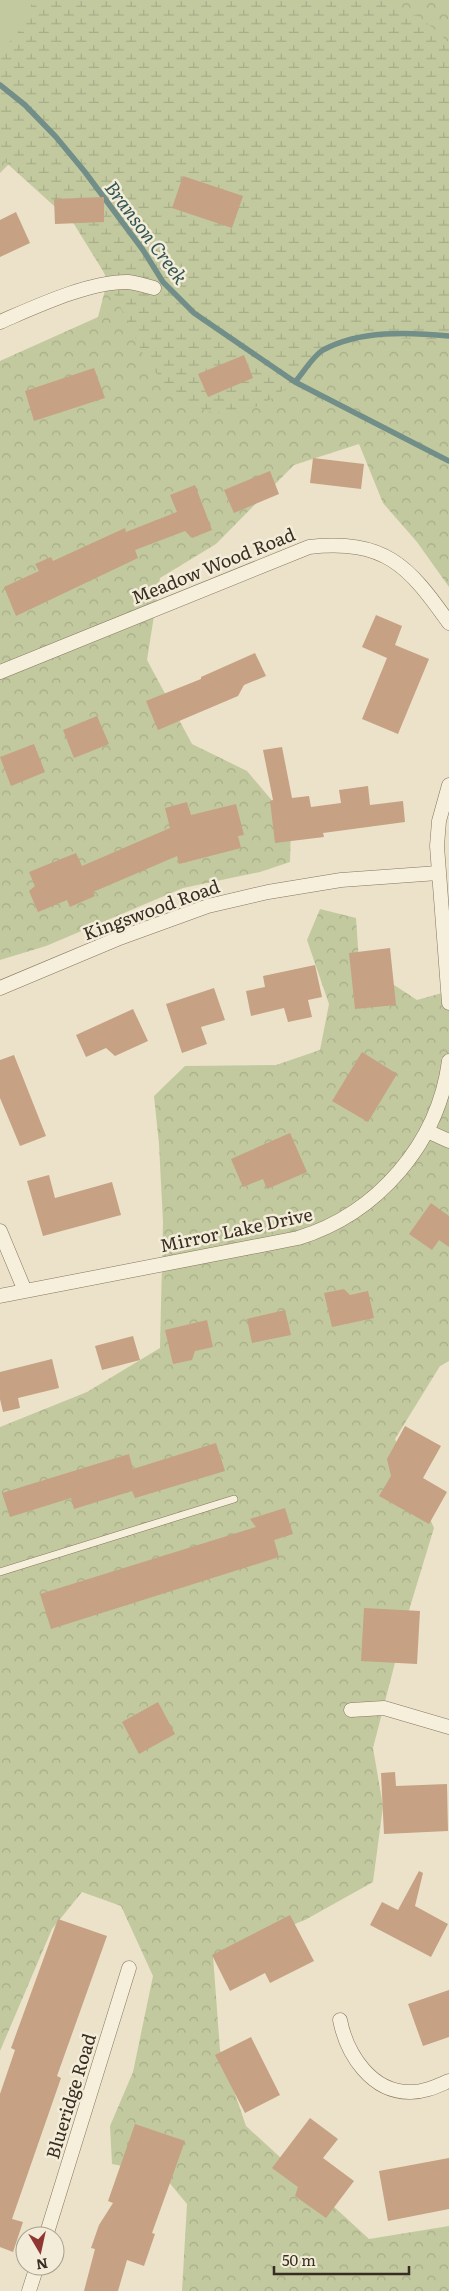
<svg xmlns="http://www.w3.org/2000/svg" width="449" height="2291" font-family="Literata,serif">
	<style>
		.forest { fill: url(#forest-crowns) }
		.wetland { fill: url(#wetland-marsh) }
		.park { fill: #c2c99e }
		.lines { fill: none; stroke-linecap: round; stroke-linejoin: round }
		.stream { stroke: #718e88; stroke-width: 5.5 }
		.building { fill: #c6a183 }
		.lane-casing { stroke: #86755f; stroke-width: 8 }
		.street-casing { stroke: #86755f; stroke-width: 15 }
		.lane { stroke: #f6efdc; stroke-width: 7 }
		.street { stroke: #f6efdc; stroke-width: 14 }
		.labels { text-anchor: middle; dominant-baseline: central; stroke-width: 5; stroke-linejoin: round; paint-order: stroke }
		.street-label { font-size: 18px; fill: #382d22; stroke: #f3ecd8 }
		.water-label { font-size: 19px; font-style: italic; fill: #325655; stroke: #f3ecd8 }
	</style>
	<defs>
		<pattern id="forest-crowns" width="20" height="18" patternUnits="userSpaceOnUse" patternTransform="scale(1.25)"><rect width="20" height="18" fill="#c2c99e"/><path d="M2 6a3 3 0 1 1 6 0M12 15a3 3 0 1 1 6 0" fill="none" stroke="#a7ad88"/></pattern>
		<pattern id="wetland-marsh" width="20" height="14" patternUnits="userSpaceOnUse" patternTransform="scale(1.25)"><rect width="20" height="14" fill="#c2c99e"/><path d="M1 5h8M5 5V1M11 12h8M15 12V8" fill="none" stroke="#a7ad88"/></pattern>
	</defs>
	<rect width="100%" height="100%" fill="#ebe2c9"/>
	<path class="forest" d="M0,0H449V587L417,542L383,503L359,444L294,465L216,544L160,578L147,660L192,744L247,771L291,823L290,862L260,872L183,888L46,946L0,960V361L98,317L132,187L68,104L0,173Z
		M320,909L356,918L359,962L417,1000L449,991V1361L440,1366L395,1439L434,1528L406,1620L373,1748L383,1806L373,1882L305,1920L213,1956L220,2050L246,2126L369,2239L449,2226V2291H182L187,2204L162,2174L112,2164L110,2126L133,2072L153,1976L121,1906L82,1892L52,1929L0,2051V1427L87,1392L160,1348L163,1222L159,1144L154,1096L185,1066L276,1065L320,1050L329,1004L307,940Z"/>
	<path class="wetland" d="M0,0H388C411,11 431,24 449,43V340L360,337L322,351L295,382L265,403L235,415L206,411L173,393L147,362L103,271L74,224L0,157Z"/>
	<path class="park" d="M0,0H33L25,24L0,53Z"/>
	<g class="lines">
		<path class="stream" d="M0,85L25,105L56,137L85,172L143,250L163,282L194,313L295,382L449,461
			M295,382C303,373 313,356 323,350C360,330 409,332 449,336"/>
	</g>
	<path class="building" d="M183,176L243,196L232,228L172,208Z
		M104,197V222L55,224L54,199Z
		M16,212L30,243L0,257V220Z
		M244,355L253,378L208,397L198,374Z
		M94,368L105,398L34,421L25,391Z
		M313,458L364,464L361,489L310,483Z
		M270,471L279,494L234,513L224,490Z
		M195,485L212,530L192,538L185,531L135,550L138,558L16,616L4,587L39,571L35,564L51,557L53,561L125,528L126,532L177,512L170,495Z
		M376,615L402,626L395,645L429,659L398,734L362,719L387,658L362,647Z
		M255,653L266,676L244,685L238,696L158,730L146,701L201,679V677Z
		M97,716L109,744L74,758L63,730Z
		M34,744L45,772L11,786L0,757Z
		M282,747L292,798L309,796L311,807L341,803L339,790L368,786L370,805L403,801L405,822L323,833L324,837L275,843L270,801L273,800L263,750Z
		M187,802L191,815L236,804L244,835L238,836L241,848L179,864L177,856L93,892L95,896L70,907L67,900L38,912L29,891L35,886L29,872L76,853L82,866L170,828L165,808Z
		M390,948L396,1005L355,1009L349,953Z
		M315,965L322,997L308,1000L312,1017L288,1022L284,1008L251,1016L246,991L265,987L263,976Z
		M214,988L225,1020L201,1027L207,1044L182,1053L166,1004Z
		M133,1009L148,1041L115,1056L106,1048L86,1057L76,1035Z
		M362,1052L397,1074L368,1122L332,1101Z
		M14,1055L46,1136L20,1146L0,1098V1060Z
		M290,1133L307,1172L267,1189L263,1179L243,1187L231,1159Z
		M49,1175L55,1198L112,1182L121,1215L43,1236L27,1181Z
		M431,1203L449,1216V1247L439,1240L432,1250L409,1234Z
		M344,1289L350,1295L368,1291L374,1318L332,1327L324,1293Z
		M285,1310L291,1335L252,1343L247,1319Z
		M207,1320L213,1347L195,1351L192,1360L173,1364L165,1330Z
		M133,1336L140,1360L102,1370L95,1346Z
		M52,1359L59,1388L18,1398L20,1408L3,1412L0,1399V1372Z
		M405,1426L441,1446L423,1478L447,1492L429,1524L379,1496L391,1476L387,1459Z
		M216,1443L225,1471L135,1498L132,1491L74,1509L71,1498L10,1517L2,1493L129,1454L133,1469Z
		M285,1508L293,1534L274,1540L279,1557L51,1629L40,1594L256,1527L250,1519Z
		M364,1608L420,1611L417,1664L361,1661Z
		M158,1702L175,1734L139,1754L122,1722Z
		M395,1772L396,1786L447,1784L448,1831L384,1834L381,1773Z
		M419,1871L423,1873L415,1906L448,1924L431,1957L370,1925L382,1902L398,1910Z
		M290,1915L314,1961L270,1983L265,1973L230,1991L212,1955Z
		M58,1919L107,1936L57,2076L61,2078L12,2219L23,2222L13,2252L0,2247V2094L15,2050L11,2048Z
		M449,1990V2037L423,2046L408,2004Z
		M251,2037L280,2095L245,2113L215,2055Z
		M310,2118L338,2139L323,2158L354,2181L326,2218L295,2196L298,2187L272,2168Z
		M135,2124L185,2141L152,2233L155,2234L144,2266L127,2260L118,2291H84L95,2249L91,2248L99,2225L113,2203L108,2201Z
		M449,2158V2209L388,2221L379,2171Z"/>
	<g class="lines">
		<defs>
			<path id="lane" d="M0,1572L234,1499"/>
			<path id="street" d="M0,322C35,307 90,281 128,282C137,283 146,286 154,288
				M0,672L309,547C385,539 408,565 449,623
				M449,785L439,821L437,846L449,1003
				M0,988L117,939L208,906L268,892L341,880L438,873
				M427,1131L449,1141
				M0,1231L25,1291
				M0,1296L298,1238C377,1214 438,1144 449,1061
				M351,1710L384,1708L449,1727
				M340,2020C347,2055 372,2093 411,2092C425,2092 437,2086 449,2081
				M46,2236L129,1968
				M29,2291L37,2266"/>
		</defs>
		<use href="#lane" class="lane-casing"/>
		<use href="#street" class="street-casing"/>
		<use href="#lane" class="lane"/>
		<use href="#street" class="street"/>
	</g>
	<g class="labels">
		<g class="street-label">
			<text transform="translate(213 565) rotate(-22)">Meadow Wood Road</text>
			<text transform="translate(151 909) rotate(-20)">Kingswood Road</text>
			<text transform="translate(236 1229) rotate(-12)">Mirror Lake Drive</text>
			<text transform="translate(70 2096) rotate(-73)">Blueridge Road</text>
		</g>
		<g class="water-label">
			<text transform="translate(147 232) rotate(53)">Branson Creek</text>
		</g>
	</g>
	<g transform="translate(40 2251) rotate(171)"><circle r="24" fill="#f3ecd8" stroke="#a8a08f"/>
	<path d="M0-4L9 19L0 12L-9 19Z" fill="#903734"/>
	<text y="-8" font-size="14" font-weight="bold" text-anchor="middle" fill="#382d22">N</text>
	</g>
	<path d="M274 2266v8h135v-8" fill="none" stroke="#382d22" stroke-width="2.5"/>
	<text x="282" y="2266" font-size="15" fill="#382d22" stroke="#f3ecd8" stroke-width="4" paint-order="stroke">50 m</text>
</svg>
